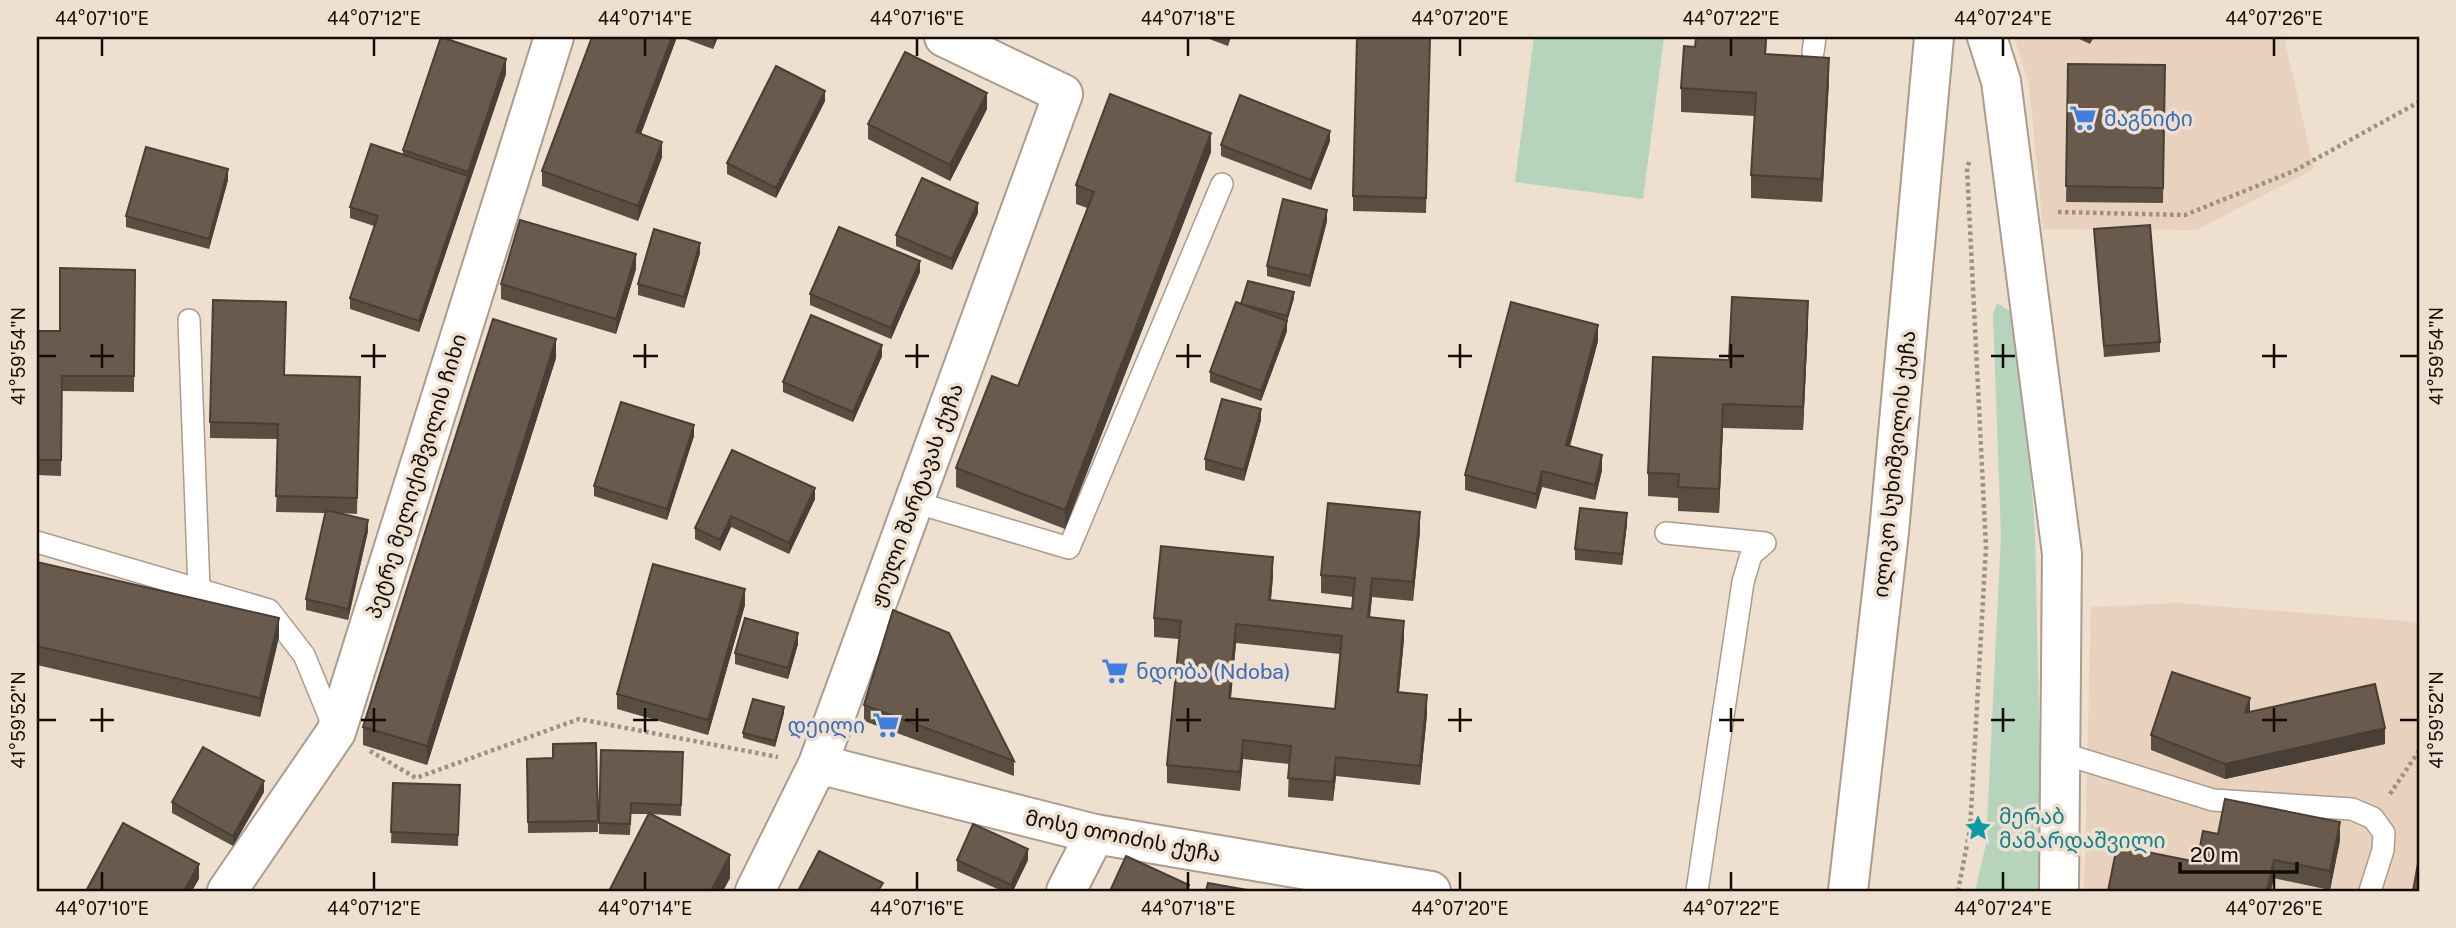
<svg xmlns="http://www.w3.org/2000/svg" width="2456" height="928" font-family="'Public Sans','Noto Sans Georgian',sans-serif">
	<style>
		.built { fill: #e8d2bd }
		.green { fill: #b5d4bb }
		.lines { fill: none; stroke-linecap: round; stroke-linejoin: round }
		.lane-casing { stroke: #ab9c8d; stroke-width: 24 }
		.street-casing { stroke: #ab9c8d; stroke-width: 42 }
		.secondary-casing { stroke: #ab9c8d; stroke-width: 42 }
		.path { stroke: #9c9185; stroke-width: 4.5; stroke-dasharray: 3.5 3.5; stroke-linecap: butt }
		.lane { stroke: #fff; stroke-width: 21 }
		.street { stroke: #fff; stroke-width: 38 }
		.secondary { stroke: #fff; stroke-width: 38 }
		.wall { fill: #5a4d42; fill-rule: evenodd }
		.shaded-wall { fill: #4a3f36 }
		.building { fill: #695a4d; stroke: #4a3f36; stroke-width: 2; fill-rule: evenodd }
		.ticks { fill: none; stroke: #110c07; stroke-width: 2.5 }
		.labels { text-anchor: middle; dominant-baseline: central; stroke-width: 7; stroke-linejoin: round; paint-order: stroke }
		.shop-label { font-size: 21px; fill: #366cbe; stroke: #eedfcf; text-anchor: start }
		.street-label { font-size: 21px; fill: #110c07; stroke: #eedfcf }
		.culture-label { font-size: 21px; fill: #0d838f; stroke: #eedfcf; text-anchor: start }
		.neatline { fill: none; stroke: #110c07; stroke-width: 2.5 }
		.ticks-label { font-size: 18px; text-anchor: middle; fill: #110c07 }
	</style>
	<rect width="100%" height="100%" fill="#eedfcf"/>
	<path class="built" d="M2014,37H2284L2314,169L2196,230L2043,229L2029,84Z
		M2177,603L2419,622V891H2084L2091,607Z"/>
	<path class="green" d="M1534,37H1664L1643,199L1515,182Z
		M1997,303L2019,317L2035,533L2042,864L2040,891H1975L1986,844L2001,536L1993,314Z"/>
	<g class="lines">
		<defs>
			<path id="lane" d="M1813,52L1815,37
				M189,320L199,589
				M914,502L1069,548L1222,184
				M1666,533L1765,543L1751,555L1743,582L1697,891
				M37,542L269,610L304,655L335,730
				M2061,753L2213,800L2352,809L2373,818L2384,833L2383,850L2370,891"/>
			<path id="street" d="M1987,37L2001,81L2062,554L2059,891
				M818,764L1095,834
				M227,891L336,732L554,37
				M755,891L818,764L1063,94L944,37"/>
			<path id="secondary" d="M1066,891L1095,834L1431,891
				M1848,891L1889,532L1934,37"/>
		</defs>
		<use href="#lane" class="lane-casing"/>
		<use href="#street" class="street-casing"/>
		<use href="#secondary" class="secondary-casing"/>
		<path class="path" d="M2058,212L2185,215L2294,171L2419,102
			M370,751L416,778L579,719L778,757
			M2390,794L2419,751
			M1958,891L1970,829L1986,547L1967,168L1970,160"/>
		<use href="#lane" class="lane"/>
		<use href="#street" class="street"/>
		<use href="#secondary" class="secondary"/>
	</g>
	<path class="wall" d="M592,37H677L641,134L662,157L638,221L542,186V171Z
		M680,37H718L713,49Z
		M1204,37H1231L1228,46Z
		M1430,37L1426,213L1353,211V196Z
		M1696,37H1767L1766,54L1829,81L1822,202L1751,198V175L1755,116L1681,112V88L1695,47Z
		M2075,37H2094L2090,44Z
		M2068,64L2165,65L2163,203L2066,202Z
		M506,74L419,332L350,309V298L374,226L350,218V207L403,155V150Z
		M825,101L776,198L727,174V163Z
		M987,109L950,181L868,139V124Z
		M1330,141L1311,190L1221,156V145Z
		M1211,152L1065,529L956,487V468L1018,386L1087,208L1076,204V185Z
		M228,180L209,249L126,227V216Z
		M978,213L952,270L896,246V235Z
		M1327,221L1310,287L1267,276V266Z
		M2094,229L2160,342V352L2104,357Z
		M700,253L684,308L638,295V284Z
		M636,269L616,334L501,299V284Z
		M135,270L134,392L62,391L61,476L37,475V331H60Z
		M920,272L891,339L810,305V294Z
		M1294,298L1287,321V331L1261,401L1210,382V372L1241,304Z
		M1808,324L1803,430L1723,428L1719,513L1678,511V498L1648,496V473L1729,360Z
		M1598,341L1570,446L1602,470L1595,500L1542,487L1536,509L1465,490V475Z
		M882,356L853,422L783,392V382Z
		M556,358L427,765L363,745V727Z
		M285,375L360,377L357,514L339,513L368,531L348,620L306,610V599L325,513L276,512L278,439L210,438V422Z
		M1261,420L1244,481L1205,470V459Z
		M694,436L667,520L594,496V486Z
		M732,450L815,499L789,554L731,527L720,551L695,539V528Z
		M1627,524L1622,565L1575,560V549Z
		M1420,531L1413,601L1372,597L1370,617L1404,639L1399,692L1427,714L1420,785L1336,776L1333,801L1288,797L1289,764L1243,759L1240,791L1167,783V765L1179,639L1154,637V618L1273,576L1271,600L1352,609L1353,597L1321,593V575ZM1236,643L1340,654L1335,709L1231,698Z
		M37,562L279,637L260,717L37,665Z
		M745,605L708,735L617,709V694Z
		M798,644L788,679L735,664V653Z
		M864,705L1014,761V776L864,721Z
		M2250,711L2385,744L2225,779L2151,750V735Z
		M784,713L775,747L743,738V733Z
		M596,743L598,832L528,833L527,759L553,758Z
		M683,752L681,816L652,814L730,878L723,891H609L649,814H631L630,835L599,834V823Z
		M393,783L460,785L458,846L391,843Z
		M264,792L233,846L172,813V802Z
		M2218,834L2340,840L2330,890L2197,862Z
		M957,860H1028L1013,891H1002L957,871Z"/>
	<path class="shaded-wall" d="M672,37H677L636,147V132Z
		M713,37H718L713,49Z
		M1829,58V81L1822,202V179Z
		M506,59V74L468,187V172Z
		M825,91V101L776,198V188Z
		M987,93V109L950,181V165Z
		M1330,131V141L1311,190V180Z
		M1211,133V152L1065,529V510Z
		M662,142V157L638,221V206Z
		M228,169V180L209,249V239Z
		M468,176V187L419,332V321Z
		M978,203V213L952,270V259Z
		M1327,210V221L1310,287V276Z
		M700,243V253L684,308V297Z
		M636,254V269L616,334V319Z
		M920,261V272L891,339V328Z
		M1294,292V298L1287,322V316Z
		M1808,301V324L1803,430V407Z
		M1287,321V331L1261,401V391Z
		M1598,325V341L1566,460V445Z
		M556,339V358L427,765V746Z
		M882,345V356L853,422V412Z
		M1723,404V428L1719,513V489Z
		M1261,409V420L1244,481V470Z
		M694,425V436L667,520V509Z
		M1602,455V470L1595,500V485Z
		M1542,471V487L1536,509V494Z
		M815,488V499L789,554V543Z
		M1420,512V531L1413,601V582Z
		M1627,513V524L1622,565V554Z
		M731,516V527L720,551V540Z
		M368,520V531L348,620V609Z
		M1273,557V576L1269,619V600Z
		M1372,578V597L1368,635V617Z
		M745,589V605L708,735V720Z
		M279,618V637L260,717V698Z
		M1404,621V639L1397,711V692Z
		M1236,624V643L1229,717V698Z
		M798,633V644L788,679V668Z
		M1427,695V714L1420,785V766Z
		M2250,698V713H2245Z
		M784,707V713L775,747V741Z
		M2385,728V744L2225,779V764Z
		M1243,740V759L1240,791V772Z
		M1336,757V776L1333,801V782Z
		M264,781V792L233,846V836Z
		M2340,822V840L2330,890V871Z
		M1028,849V860L1013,891H1011V885Z
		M730,855V878L723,891H711Z
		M2274,860V878L2271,891H2267Z
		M199,864V879L192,891H184Z"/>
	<path class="building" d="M441,37L506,59L468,172L403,150Z
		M592,37H672L636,132L662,142L638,206L542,171Z
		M1357,37H1430L1426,198L1353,196Z
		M1696,37H1766L1765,54L1829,58L1822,179L1751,175L1756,93L1681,88L1684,46L1695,47Z
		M905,52L987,93L950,165L868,124Z
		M2068,64L2165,65L2163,188L2066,186Z
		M776,66L825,91L776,188L727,163Z
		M1110,94L1211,133L1065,510L956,468L992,376L1018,386L1094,192L1076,185Z
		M1240,95L1330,131L1311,180L1221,145Z
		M371,144L468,176L419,321L350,298L378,216L350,207Z
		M146,147L228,169L209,239L126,216Z
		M922,178L978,203L952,259L896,235Z
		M1283,199L1327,210L1310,276L1267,266Z
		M520,220L636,254L616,319L501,284Z
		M2150,225L2160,342L2104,346L2094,229Z
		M839,227L920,261L891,328L810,294Z
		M654,229L700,243L684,297L638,284Z
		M60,268L135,270L134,376H62L61,460H37V331H60Z
		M1248,281L1294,292L1287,316L1241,304Z
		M1732,297L1808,301L1803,407L1723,404L1719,489L1678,487L1679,474L1648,473L1653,357L1729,360Z
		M213,300L286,302L284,375L360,377L357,498L276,496L278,424L210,422Z
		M1236,302L1287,321L1261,391L1210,372Z
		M1511,302L1598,325L1566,445L1602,455L1595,485L1542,471L1536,494L1465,475Z
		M811,315L882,345L853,412L783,382Z
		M493,319L556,339L427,746L363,727Z
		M1222,399L1261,409L1244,470L1205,459Z
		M621,402L694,425L667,509L594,486Z
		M732,450L815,488L789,543L731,516L720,540L695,528Z
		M1328,503L1420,512L1413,582L1372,578L1368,617L1404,621L1397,692L1427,695L1420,766L1336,757L1333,782L1288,778L1291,746L1243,740L1240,772L1167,765L1181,621L1154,618L1161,546L1273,557L1269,600L1352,609L1355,578L1321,575ZM1236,624L1342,636L1335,709L1229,698Z
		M1580,508L1627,513L1622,554L1575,549Z
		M326,510L368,520L348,609L306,599Z
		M37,562L279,618L260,698L37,646Z
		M653,564L745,589L708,720L617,694Z
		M893,610L949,633L1014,761L864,705Z
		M745,618L798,633L788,668L735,653Z
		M2172,672L2250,698L2245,713L2375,684L2385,728L2225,764L2151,735Z
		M753,699L784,707L775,741L743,733Z
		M596,743L598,821L528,822L527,759L553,758V744Z
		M203,747L264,781L233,836L172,802Z
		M601,750L683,752L681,805L631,803L630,824L599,823Z
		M393,783L460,785L458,835L391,832Z
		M2225,799L2340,822L2330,871L2274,860L2267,891H2108L2117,846L2197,862L2203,831L2218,834Z
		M649,813L730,855L711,891H609Z
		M123,823L199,864L184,891H86Z
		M973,824L1028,849L1011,885L957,860Z
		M819,851L883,883L878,891H798Z
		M1126,856L1189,885L1186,891H1110Z
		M2419,858V891H2413Z
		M1208,883L1253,891H1206Z"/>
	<path class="ticks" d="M102,38V56M374,38V56M645,38V56M917,38V56M1188,38V56M1460,38V56M1731,38V56M2003,38V56M2274,38V56M102,344V368M374,344V368M645,344V368M917,344V368M1188,344V368M1460,344V368M1731,344V368M2003,344V368M2274,344V368M38,356H56M90,356H114M361,356H386M633,356H658M905,356H929M1176,356H1201M1448,356H1472M1719,356H1744M1991,356H2015M2262,356H2287M2400,356H2418M102,708V732M374,708V732M645,708V732M917,708V732M1188,708V732M1460,708V732M1731,708V732M2003,708V732M2274,708V732M38,720H56M90,720H114M361,720H386M633,720H658M905,720H929M1176,720H1201M1448,720H1472M1719,720H1744M1991,720H2015M2262,720H2287M2400,720H2418M102,872V890M374,872V890M645,872V890M917,872V890M1188,872V890M1460,872V890M1731,872V890M2003,872V890M2274,872V890"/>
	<defs>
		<symbol id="supermarket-bare" viewBox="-9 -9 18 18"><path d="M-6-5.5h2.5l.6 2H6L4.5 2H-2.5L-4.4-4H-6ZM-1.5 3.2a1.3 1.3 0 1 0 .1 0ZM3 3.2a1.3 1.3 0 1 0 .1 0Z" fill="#3f7fe0" stroke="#eedfcf" stroke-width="2.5" paint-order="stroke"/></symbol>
		<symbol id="sight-bare" viewBox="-9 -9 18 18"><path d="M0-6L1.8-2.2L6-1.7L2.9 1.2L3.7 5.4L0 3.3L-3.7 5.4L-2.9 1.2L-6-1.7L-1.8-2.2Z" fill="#0f9aa8" stroke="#eedfcf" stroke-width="2.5" paint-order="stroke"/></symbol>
	</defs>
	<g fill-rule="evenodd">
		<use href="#supermarket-bare" x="2064" y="99" width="38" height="38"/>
		<use href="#supermarket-bare" x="1096" y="652" width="38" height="38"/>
		<use href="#supermarket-bare" x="867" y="706" width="38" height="38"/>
		<use href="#sight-bare" x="1959" y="809" width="38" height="38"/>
	</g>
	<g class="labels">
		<g class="shop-label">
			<text x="2104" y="118">მაგნიტი</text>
			<text x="1136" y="671">ნდობა (Ndoba)</text>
			<text x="865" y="725" text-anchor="end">დეილი</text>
		</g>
		<g class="street-label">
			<text transform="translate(1894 464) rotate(-84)">ილიკო სუხიშვილის ქუჩა</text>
			<text transform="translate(416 476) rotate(-73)">პეტრე მელიქიშვილის ჩიხი</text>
			<text transform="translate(916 495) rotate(-70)">ჟიული შარტავას ქუჩა</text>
			<text transform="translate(1123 836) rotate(11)">მოსე თოიძის ქუჩა</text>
		</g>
		<g class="culture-label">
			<text x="1999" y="816">მერაბ<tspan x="1999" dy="24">მამარდაშვილი</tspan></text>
		</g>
	</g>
	<rect width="2456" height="928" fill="none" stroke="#eedfcf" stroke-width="77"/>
	<path d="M2180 862v10h117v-10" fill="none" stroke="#110c07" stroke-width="3.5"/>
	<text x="2190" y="862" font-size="21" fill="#110c07" stroke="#eedfcf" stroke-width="5" paint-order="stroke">20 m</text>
	<rect x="38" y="38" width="2380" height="852" class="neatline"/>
	<g class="ticks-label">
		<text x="102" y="25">44°07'10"E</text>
		<text x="374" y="25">44°07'12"E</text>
		<text x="645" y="25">44°07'14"E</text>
		<text x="917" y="25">44°07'16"E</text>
		<text x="1188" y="25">44°07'18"E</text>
		<text x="1460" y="25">44°07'20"E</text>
		<text x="1731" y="25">44°07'22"E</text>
		<text x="2003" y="25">44°07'24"E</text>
		<text x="2274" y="25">44°07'26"E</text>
		<text transform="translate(19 356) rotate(-90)" y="6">41°59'54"N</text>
		<text transform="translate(2437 356) rotate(-90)" y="6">41°59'54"N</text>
		<text transform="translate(19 720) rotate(-90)" y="6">41°59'52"N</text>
		<text transform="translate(2437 720) rotate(-90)" y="6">41°59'52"N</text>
		<text x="102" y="915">44°07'10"E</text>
		<text x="374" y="915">44°07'12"E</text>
		<text x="645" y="915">44°07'14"E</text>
		<text x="917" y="915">44°07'16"E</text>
		<text x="1188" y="915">44°07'18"E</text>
		<text x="1460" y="915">44°07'20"E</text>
		<text x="1731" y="915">44°07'22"E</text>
		<text x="2003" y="915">44°07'24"E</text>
		<text x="2274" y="915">44°07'26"E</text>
	</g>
</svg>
